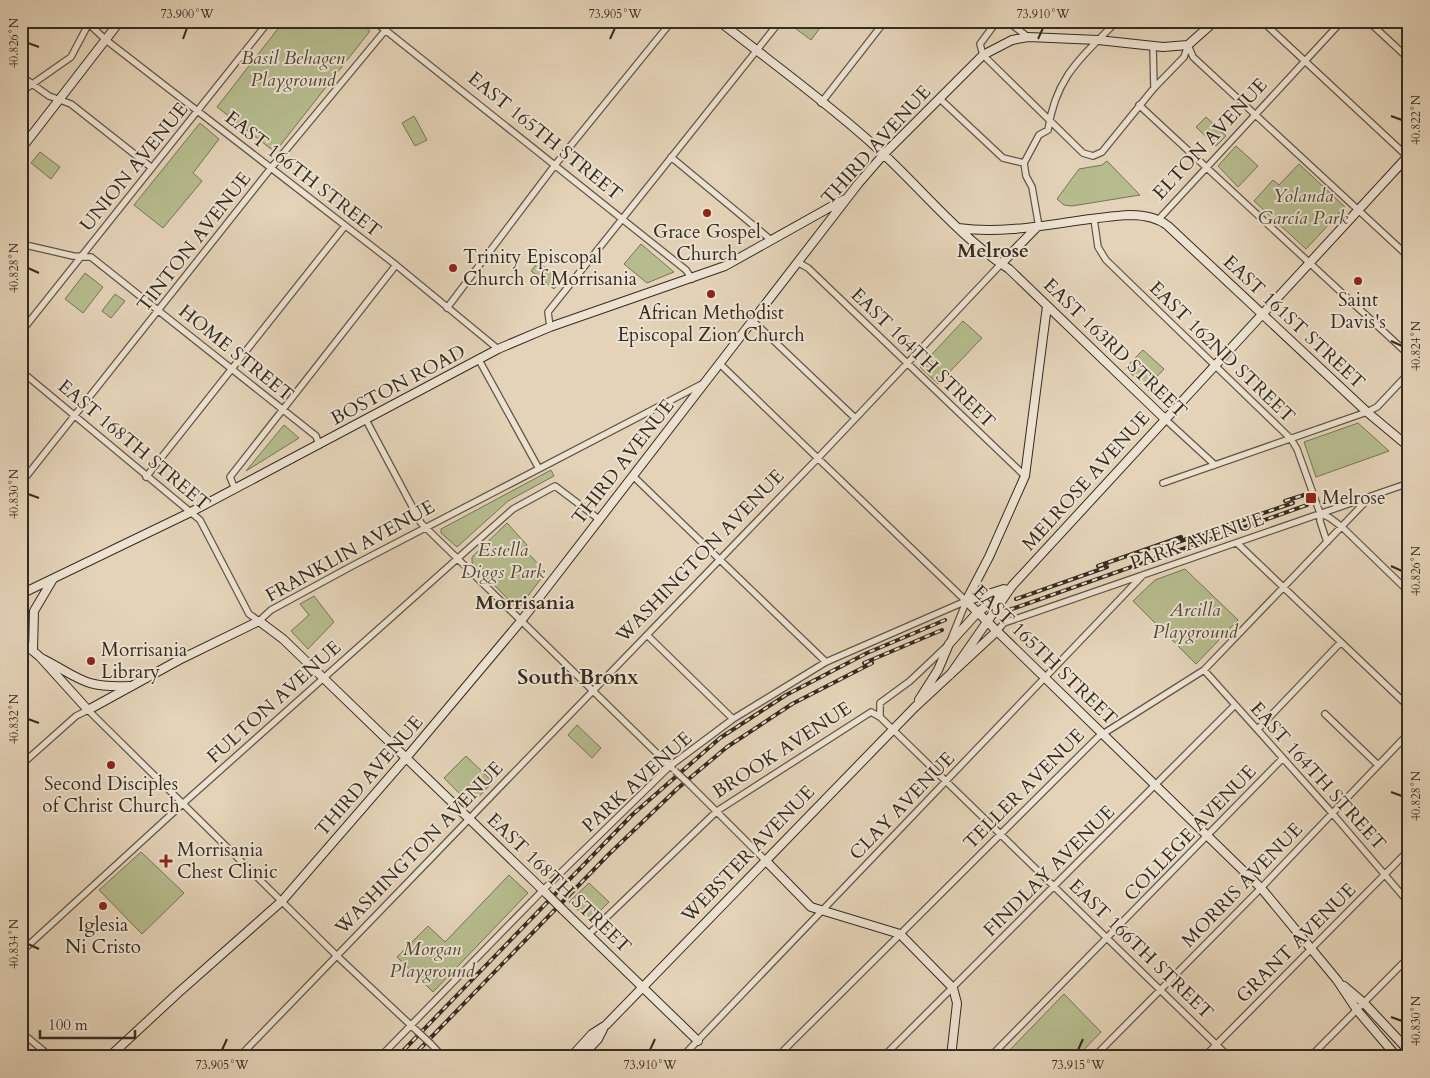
<svg xmlns="http://www.w3.org/2000/svg" width="1430" height="1078" font-family="Cardo,serif">
	<style>
		.green { fill: #b6bc8e; stroke: #767457 }
		.lines { fill: none; stroke-linecap: round; stroke-linejoin: round }
		.street-casing { stroke: #625646; stroke-width: 8 }
		.secondary-casing { stroke: #362c20; stroke-width: 10 }
		.street { stroke: #ede2d1; stroke-width: 5.5 }
		.secondary { stroke: #ede2d1; stroke-width: 8 }
		.rail-casing { stroke: #362c20; stroke-width: 4 }
		.rail { stroke: #ede2d1; stroke-width: 2; stroke-dasharray: 5.5; stroke-linecap: butt }
		.street-bridge-casing { stroke: #625646; stroke-width: 8; stroke-linecap: butt }
		.secondary-bridge-casing { stroke: #362c20; stroke-width: 10; stroke-linecap: butt }
		.street-bridge { stroke: #ede2d1; stroke-width: 5.5 }
		.secondary-bridge { stroke: #ede2d1; stroke-width: 8 }
		.ticks { fill: none; stroke: #362c20; stroke-width: 2 }
		.poi-dot { fill: #8f2418; stroke: #ede2d1; stroke-width: 2 }
		.labels { text-anchor: middle; dominant-baseline: central; stroke-width: 4; stroke-linejoin: round; paint-order: stroke }
		.park-label { font-size: 19px; font-style: italic; fill: #504936; stroke: #ede2d1 }
		.street-label { font-size: 19px; fill: #362c20; stroke: #ede2d1 }
		.poi-label { font-size: 19px; fill: #362c20; stroke: #ede2d1 }
		.neighbourhood-label { font-size: 20px; font-weight: bold; fill: #362c20; stroke: #ede2d1 }
		.quarter-label { font-size: 21px; font-weight: bold; fill: #362c20; stroke: #ede2d1 }
		.neatline { fill: none; stroke: #362c20; stroke-width: 2 }
		.ticks-label { font-size: 12px; text-anchor: middle; fill: #362c20 }
	</style>
	<rect width="100%" height="100%" fill="#e4d3b8"/>
	<filter id="stains"><feTurbulence type="fractalNoise" baseFrequency=".004" numOctaves="4"/><feColorMatrix values="0 0 0 0 .2 0 0 0 0 .09 0 0 0 0 .02 0 0 0 .5 -.17"/></filter>
	<radialGradient id="worn" r=".72"><stop offset=".6" stop-color="#630" stop-opacity="0"/><stop offset="1" stop-color="#630" stop-opacity=".3"/></radialGradient>
	<path class="green" d="M284,21H357L370,31L275,152L217,107Z
		M793,21H825L811,40L791,25Z
		M414,116L427,140L415,146L402,123Z
		M1206,117L1226,136L1216,146L1196,127Z
		M200,123L219,139L193,173L202,181L163,228L134,205Z
		M1236,146L1258,166L1238,187L1218,166Z
		M40,152L60,167L51,179L31,163Z
		M1107,161L1140,195L1072,206L1064,205L1057,199L1079,169L1102,165Z
		M1299,164L1345,207L1306,249L1254,201L1273,180L1279,185Z
		M641,244L674,272L647,283L624,264Z
		M538,262L561,280L554,289L531,271Z
		M85,273L103,287L83,313L65,299Z
		M115,294L125,301L111,318L102,311Z
		M963,321L982,338L938,384L920,367Z
		M1143,350L1164,369L1149,385L1165,400L1162,403L1125,368Z
		M1358,423L1389,451L1316,477L1304,442Z
		M284,425L299,438L246,471Z
		M551,470L554,476L508,501L457,547L441,533V529Z
		M507,523L527,545L524,549L546,572L518,609L472,563V557Z
		M1185,569L1238,620L1196,664L1133,601L1155,580Z
		M314,596L334,622L308,649L291,631L309,615L300,604Z
		M577,725L601,748L592,758L568,735Z
		M466,756L493,782L471,805L444,778Z
		M141,852L184,893L142,934L99,890Z
		M509,875L528,893L433,992L397,957L428,926L445,942Z
		M589,883L609,902L590,921L569,902Z
		M1064,994L1101,1032L1077,1057H1003Z"/>
	<g class="lines">
		<defs>
			<path id="street" d="M374,21L686,270L692,279
				M997,21L980,44L983,55L1083,153L1093,156L1102,152L1154,88L1184,57L1188,45
				M1007,21L1028,37
				M1262,21L1409,158
				M1368,21L1409,59
				M89,24L106,40L396,265L498,349
				M1188,45L1193,57L1409,257
				M1153,46L1154,88
				M21,76L49,96L71,104L152,168
				M21,92L71,57L90,21
				M939,98L1003,158L1024,163
				M821,103L885,21
				M1139,105L1409,355
				M671,157L771,240
				M1094,219L1098,247L1106,260L1291,439L1297,449L1320,513V521L1327,542
				M1158,220L1342,21
				M1039,227L1032,187L1026,176L1024,163L1039,135L1048,130C1056,76 1081,58 1117,21
				M21,244L73,256L91,257L316,436L319,445
				M799,263L808,268L1025,476
				M447,308L555,165L672,21
				M753,321L855,418
				M550,327L548,312L780,21
				M21,332L269,21
				M479,360L538,467
				M720,364L966,601
				M21,371L200,520L249,614L259,621L271,610L350,567L704,383
				M1165,419L1215,465
				M366,420L421,523L672,768
				M633,476L826,662
				M146,477L345,226
				M21,483L271,168L393,21
				M1163,483L1367,412L1377,407L1409,373
				M235,489L230,477L396,265
				M1320,513L1330,518L1342,527L1409,592
				M1237,543L1409,707
				M997,631L1004,623L1409,483
				M647,635L733,719
				M1204,670L1332,813L1409,903
				M1325,714L1378,765
				M880,717V703L910,681L949,644L966,602
				M1258,729L1341,642
				M21,765L76,716L88,710L337,956L417,1031
				M688,783L765,860
				M588,935L717,811L871,712L880,717L1229,1057
				M21,952L188,799L513,509L555,486L600,520
				M21,1032L51,1057
				M431,1044L443,1057
				M239,1057L817,459L1001,264
				M380,1057L542,891L670,766L733,719L826,662L966,601
				M682,1057L1143,575
				M777,1057L1098,737L1204,670L1369,498
				M883,1057L1235,705
				M990,1057L1283,758
				M1094,1057L1261,888L1409,733
				M1204,1057L1409,850
				M1310,1057L1409,957"/>
			<path id="secondary" d="M719,21C772,63 828,103 877,148C921,188 959,237 1009,269L1165,419
				M21,149L120,21
				M958,228C1016,236 1072,218 1130,215C1144,215 1157,217 1168,226L1367,412L1409,447
				M1001,264L1036,228
				M21,594L189,513L498,349L550,327L725,266L843,200
				M966,601L1261,888L1337,980L1357,1010L1397,1057
				M966,601L989,557L1025,476L1047,306
				M966,601L1004,589
				M21,641L40,657L88,710L179,660L259,621L283,639L547,894
				M33,651L34,611L53,579
				M43,659C80,678 83,688 129,686
				M950,675L1012,586L1409,155
				M919,700L938,670L949,644L977,613L1007,590
				M765,860L811,907L900,934L953,988L957,1003L951,1057
				M563,910L698,1041
				M1344,986L1364,1003L1409,1051
				M109,1057L178,993L282,901L406,758L521,621L858,184L884,154L983,55L1012,40L1028,37L1098,40L1163,47L1188,45L1215,21
				M571,1057L592,1034L606,1025L915,707L997,631
				M581,1057L598,1039L603,1029"/>
		</defs>
		<use href="#street" class="street-casing"/>
		<use href="#secondary" class="secondary-casing"/>
		<use href="#street" class="street"/>
		<use href="#secondary" class="secondary"/>
		<defs>
			<path id="rail" d="M1285,501L1304,495
				M1175,543L1293,503
				M1098,566L1181,537
				M1016,599L1107,567
				M1009,610L1307,505
				M864,663L942,630
				M397,1057L632,815L720,738L786,695L867,653L945,620
				M412,1057L608,855L678,788L727,747L792,704L872,663"/>
		</defs>
		<use href="#rail" class="rail-casing"/>
		<use href="#rail" class="rail"/>
		<defs>
			<path id="street-bridge" d="M675,771L688,783
				M417,1031L431,1044"/>
			<path id="secondary-bridge" d="M547,894L563,910"/>
		</defs>
		<use href="#street-bridge" class="street-bridge-casing"/>
		<use href="#secondary-bridge" class="secondary-bridge-casing"/>
		<use href="#street-bridge" class="street-bridge"/>
		<use href="#secondary-bridge" class="secondary-bridge"/>
	</g>
	<path class="ticks" d="M183,39L187,28M610,39L615,28M1038,39L1043,28M28,43L39,47M1391,116L1402,120M28,268L39,273M1391,341L1402,346M28,494L39,498M1391,566L1402,571M28,719L39,723M1391,792L1402,796M28,944L39,949M1391,1017L1402,1021M222,1050L227,1039M650,1050L655,1039M1078,1050L1083,1039"/>
	<g class="poi-dot">
		<circle cx="707" cy="213" r="5"/>
		<circle cx="453" cy="268" r="5"/>
		<circle cx="1358" cy="281" r="5"/>
		<circle cx="711" cy="294" r="5"/>
		<rect x="1305" y="492" width="12" height="12" rx="2.5"/>
		<circle cx="91" cy="661" r="5"/>
		<circle cx="111" cy="765" r="5"/>
		<path d="M163.5 853.5h5v5h5v5h-5v5h-5v-5h-5v-5h5z"/>
		<circle cx="103" cy="906" r="5"/>
	</g>
	<g class="labels">
		<g class="park-label">
			<text x="293" y="58">Basil Behagen<tspan x="293" dy="22">Playground</tspan></text>
			<text x="1303" y="196">Yolanda<tspan x="1303" dy="22">García Park</tspan></text>
			<text x="503" y="550">Estella<tspan x="503" dy="22">Diggs Park</tspan></text>
			<text x="1195" y="610">Arcilla<tspan x="1195" dy="22">Playground</tspan></text>
			<text x="432" y="949">Morgan<tspan x="432" dy="22">Playground</tspan></text>
		</g>
		<g class="street-label">
			<text transform="translate(545 136) rotate(39)">EAST 165TH STREET</text>
			<text transform="translate(1210 139) rotate(-47)">ELTON AVENUE</text>
			<text transform="translate(876 145) rotate(-48)">THIRD AVENUE</text>
			<text transform="translate(134 167) rotate(-51)">UNION AVENUE</text>
			<text transform="translate(303 174) rotate(38)">EAST 166TH STREET</text>
			<text transform="translate(194 242) rotate(-52)">TINTON AVENUE</text>
			<text transform="translate(1294 322) rotate(43)">EAST 161ST STREET</text>
			<text transform="translate(1115 348) rotate(44)">EAST 163RD STREET</text>
			<text transform="translate(1222 352) rotate(44)">EAST 162ND STREET</text>
			<text transform="translate(236 353) rotate(39)">HOME STREET</text>
			<text transform="translate(923 358) rotate(44)">EAST 164TH STREET</text>
			<text transform="translate(398 385) rotate(-28)">BOSTON ROAD</text>
			<text transform="translate(134 445) rotate(40)">EAST 168TH STREET</text>
			<text transform="translate(623 462) rotate(-52)">THIRD AVENUE</text>
			<text transform="translate(1086 481) rotate(-48)">MELROSE AVENUE</text>
			<text transform="translate(1197 541) rotate(-19)">PARK AVENUE</text>
			<text transform="translate(350 551) rotate(-29)">FRANKLIN AVENUE</text>
			<text transform="translate(700 556) rotate(-46)">WASHINGTON AVENUE</text>
			<text transform="translate(1045 655) rotate(44)">EAST 165TH STREET</text>
			<text transform="translate(274 702) rotate(-42)">FULTON AVENUE</text>
			<text transform="translate(782 750) rotate(-33)">BROOK AVENUE</text>
			<text transform="translate(369 776) rotate(-49)">THIRD AVENUE</text>
			<text transform="translate(1318 776) rotate(48)">EAST 164TH STREET</text>
			<text transform="translate(637 782) rotate(-42)">PARK AVENUE</text>
			<text transform="translate(1024 789) rotate(-45)">TELLER AVENUE</text>
			<text transform="translate(902 806) rotate(-46)">CLAY AVENUE</text>
			<text transform="translate(1190 833) rotate(-46)">COLLEGE AVENUE</text>
			<text transform="translate(419 848) rotate(-46)">WASHINGTON AVENUE</text>
			<text transform="translate(748 854) rotate(-46)">WEBSTER AVENUE</text>
			<text transform="translate(1049 871) rotate(-45)">FINDLAY AVENUE</text>
			<text transform="translate(559 883) rotate(44)">EAST 168TH STREET</text>
			<text transform="translate(1242 885) rotate(-46)">MORRIS AVENUE</text>
			<text transform="translate(1296 943) rotate(-45)">GRANT AVENUE</text>
			<text transform="translate(1141 949) rotate(44)">EAST 166TH STREET</text>
		</g>
		<g class="poi-label">
			<text x="707" y="232">Grace Gospel<tspan x="707" dy="22">Church</tspan></text>
			<text x="463" y="257" text-anchor="start">Trinity Episcopal<tspan x="463" dy="22">Church of Morrisania</tspan></text>
			<text x="1358" y="300">Saint<tspan x="1358" dy="22">Davis's</tspan></text>
			<text x="711" y="313">African Methodist<tspan x="711" dy="22">Episcopal Zion Church</tspan></text>
			<text x="1322" y="498" text-anchor="start">Melrose</text>
			<text x="101" y="650" text-anchor="start">Morrisania<tspan x="101" dy="22">Library</tspan></text>
			<text x="111" y="784">Second Disciples<tspan x="111" dy="22">of Christ Church</tspan></text>
			<text x="177" y="850" text-anchor="start">Morrisania<tspan x="177" dy="22">Chest Clinic</tspan></text>
			<text x="103" y="925">Iglesia<tspan x="103" dy="22">Ni Cristo</tspan></text>
		</g>
		<g class="neighbourhood-label">
			<text x="993" y="250">Melrose</text>
			<text x="525" y="602">Morrisania</text>
		</g>
		<g class="quarter-label">
			<text x="578" y="677">South Bronx</text>
		</g>
	</g>
	<rect width="1430" height="1078" fill="none" stroke="#e4d3b8" stroke-width="55"/>
	<path d="M40 1030v8h95v-8" fill="none" stroke="#362c20" stroke-width="2.5"/>
	<text x="48" y="1030" font-size="15" fill="#362c20" stroke="#ede2d1" stroke-width="4" paint-order="stroke">100 m</text>
	<rect x="28" y="28" width="1374" height="1022" class="neatline"/>
	<g class="ticks-label">
		<text x="187" y="18">73.900°W</text>
		<text x="615" y="18">73.905°W</text>
		<text x="1043" y="18">73.910°W</text>
		<text transform="translate(14 43) rotate(-90)" y="4">40.826°N</text>
		<text transform="translate(1416 120) rotate(-90)" y="4">40.822°N</text>
		<text transform="translate(14 268) rotate(-90)" y="4">40.828°N</text>
		<text transform="translate(1416 346) rotate(-90)" y="4">40.824°N</text>
		<text transform="translate(14 494) rotate(-90)" y="4">40.830°N</text>
		<text transform="translate(1416 571) rotate(-90)" y="4">40.826°N</text>
		<text transform="translate(14 719) rotate(-90)" y="4">40.832°N</text>
		<text transform="translate(1416 796) rotate(-90)" y="4">40.828°N</text>
		<text transform="translate(14 944) rotate(-90)" y="4">40.834°N</text>
		<text transform="translate(1416 1021) rotate(-90)" y="4">40.830°N</text>
		<text x="222" y="1069">73.905°W</text>
		<text x="650" y="1069">73.910°W</text>
		<text x="1078" y="1069">73.915°W</text>
	</g>
	<rect width="100%" height="100%" filter="url(#stains)"/>
	<rect width="100%" height="100%" fill="url(#worn)"/>
</svg>
